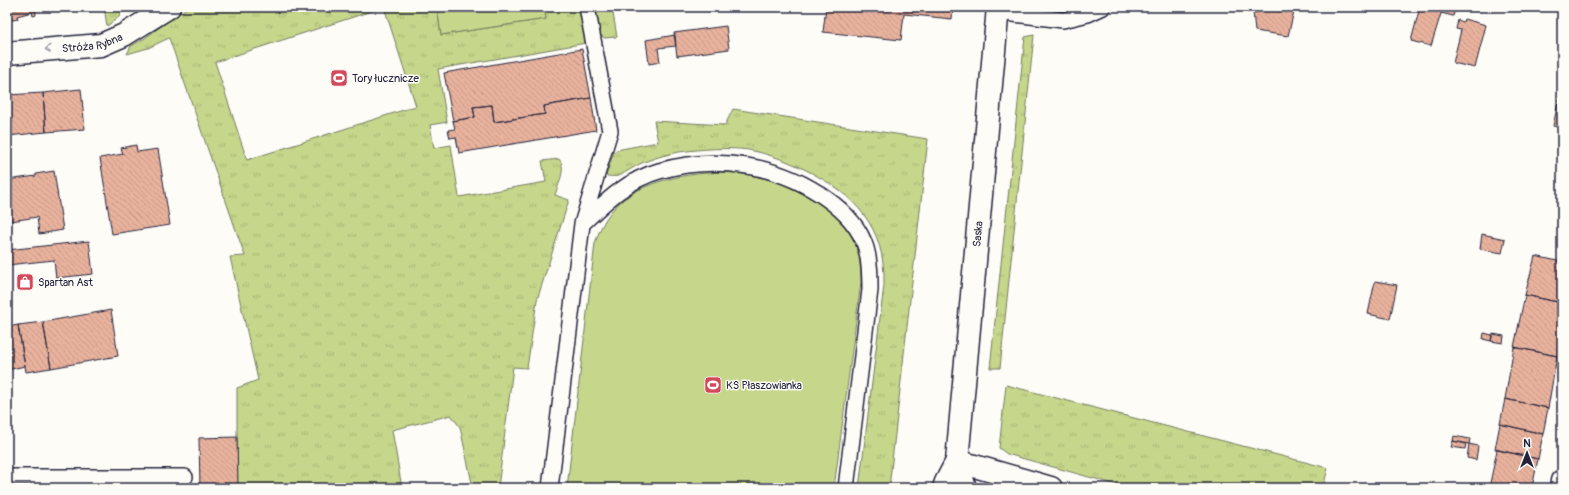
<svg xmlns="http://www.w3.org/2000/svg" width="1569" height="495" font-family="Pangolin,sans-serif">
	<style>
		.grass { fill: url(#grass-tufts); stroke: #747c62; fill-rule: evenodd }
		.green { fill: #c6d68a; stroke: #747c62 }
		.building { fill: url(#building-back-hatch); stroke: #22223b }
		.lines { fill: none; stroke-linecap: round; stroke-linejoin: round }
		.service-casing { stroke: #22223b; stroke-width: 18 }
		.minor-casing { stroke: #22223b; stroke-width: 25 }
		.tertiary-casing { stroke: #22223b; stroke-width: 25 }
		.service { stroke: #fdfcf7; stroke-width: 15 }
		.minor { stroke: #fdfcf7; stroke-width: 22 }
		.tertiary { stroke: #fdfcf7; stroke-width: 22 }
		.oneway { stroke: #9a9aa2 }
		.labels { text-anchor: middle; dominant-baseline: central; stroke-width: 3; stroke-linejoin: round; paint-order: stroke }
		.street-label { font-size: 11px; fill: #22223b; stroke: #fdfcf7 }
		.poi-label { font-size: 11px; fill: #22223b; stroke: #fdfcf7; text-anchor: start }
	</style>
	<defs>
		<pattern id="grass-tufts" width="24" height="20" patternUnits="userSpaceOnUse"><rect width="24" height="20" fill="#c6d68a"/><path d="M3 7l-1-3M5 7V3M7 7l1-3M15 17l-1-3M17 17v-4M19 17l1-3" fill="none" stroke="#aab778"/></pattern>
		<pattern id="building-back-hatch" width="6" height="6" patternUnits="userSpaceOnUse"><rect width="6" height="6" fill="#e8b29d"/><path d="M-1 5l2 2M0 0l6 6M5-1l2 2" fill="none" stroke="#c79988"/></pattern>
	</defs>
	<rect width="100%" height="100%" fill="#fdfcf7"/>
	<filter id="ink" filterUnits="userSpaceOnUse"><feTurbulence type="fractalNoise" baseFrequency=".025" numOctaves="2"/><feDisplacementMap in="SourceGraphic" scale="8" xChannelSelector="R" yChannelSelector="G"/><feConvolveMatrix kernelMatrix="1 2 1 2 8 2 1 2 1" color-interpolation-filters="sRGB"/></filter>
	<g filter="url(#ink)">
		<path class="grass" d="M104,7H123L119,17L107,26Z
			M188,7H437L441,35L546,19L544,7H580L586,43L438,69L447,122L430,125L434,148L451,145L459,197L546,182L542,161L559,159C567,168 558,185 555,195L569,200L537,300L527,368L513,367L498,488H473L460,427L451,415L392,430L402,488H237V388L258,380L230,257L245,256L169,38L148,48L127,54L131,46L145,38ZM384,7L416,106L247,160L215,62Z
			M595,7H612L617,37L604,38L600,34Z
			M1034,35L1000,368H990L1025,37Z
			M733,109L928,139L889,488H859L884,285C886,227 855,195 806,170C788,161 769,154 749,150C727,147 702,149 679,152C669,154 657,157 647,161C637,164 626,173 618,176C614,177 609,176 606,176L613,154L616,150L658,142L654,121L725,125Z
			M1006,385L1328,468L1323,488H1128L1007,454L999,448Z"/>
		<path class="green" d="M437,7H544L546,19L441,35Z
			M723,172C730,173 738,173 745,174C785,180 844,208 857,249C860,260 861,271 861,282L834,488H567L595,243C597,238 599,231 602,226C623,182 680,174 723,172Z"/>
		<path class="building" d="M7,7H35L36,15L33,16L32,12L17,16L18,19L7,21Z
			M826,7H953L952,19L904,14L901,40L823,32Z
			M1260,7H1295L1288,36L1255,31L1253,12H1259Z
			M1420,7H1443L1431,46L1411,41Z
			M1443,7H1456L1453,16L1441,13Z
			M1464,19L1486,25L1475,68L1453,63L1461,30L1456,29L1458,20L1463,22Z
			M726,26L729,49L677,56L674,33Z
			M675,35L676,46L658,48L660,62L649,64L646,40Z
			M582,49L591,98L544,106L545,114L494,122L492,105L473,107L475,117L453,121L444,73Z
			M1561,88H1562V128L1553,126Z
			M81,89L85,129L46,132L43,93Z
			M43,93L46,132L7,136V95Z
			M591,98L596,130L459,153L456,137L450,138L448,130L455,129L453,121L475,117L473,107L492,105L494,122L545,114L544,106Z
			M136,145L137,152L158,149L170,225L112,234L100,158L123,154L121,148Z
			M54,171L63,230L39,234L37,217L11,221L7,193V180L36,176V174Z
			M1482,234L1505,239L1502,253L1480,249Z
			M89,241L93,274L56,278L54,260L7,265V250Z
			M1535,256L1562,262V303L1525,295Z
			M1375,281L1397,285L1390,319L1368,314Z
			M1525,295L1562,303V334L1557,356L1514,347Z
			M111,310L118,356L51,368L43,322Z
			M43,322L51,368L26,372L18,325Z
			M18,325L25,366L7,370V327Z
			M1484,333L1492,335L1491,341L1483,339Z
			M1493,334L1504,336L1503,343L1491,341Z
			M1514,347L1557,356L1548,408L1505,399Z
			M1505,399L1548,408L1543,434L1500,424Z
			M1500,424L1543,434L1538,459L1495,449Z
			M1454,436L1470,439L1469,444L1453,441Z
			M237,437L238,488H200L199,438Z
			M1453,441L1466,444L1465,449L1451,447Z
			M1469,444L1478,446L1476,460L1467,458Z
			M1497,450L1538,459L1532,488H1489Z"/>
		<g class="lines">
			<defs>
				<path id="service" d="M997,12L1063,20L1088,14L1103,7
					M582,224L610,131L587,7
					M7,477H185
					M550,488L582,224C605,202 627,180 659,171C716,155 779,164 827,199C844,211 860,228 866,248C870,262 870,276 870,290L846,488"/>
				<g id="minor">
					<path id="s1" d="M7,53L101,45L124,35L169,7"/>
					<path d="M957,461L1051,488"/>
					<path d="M1561,488L1562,481"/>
				</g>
				<g id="tertiary">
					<path d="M957,461L965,488"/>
					<path id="s2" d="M944,488L946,482L957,461L998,7"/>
				</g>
			</defs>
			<use href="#service" class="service-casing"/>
			<use href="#minor" class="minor-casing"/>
			<use href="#tertiary" class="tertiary-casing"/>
			<use href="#service" class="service"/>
			<use href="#minor" class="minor"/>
			<use href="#tertiary" class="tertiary"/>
		</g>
		<defs><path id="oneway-chevron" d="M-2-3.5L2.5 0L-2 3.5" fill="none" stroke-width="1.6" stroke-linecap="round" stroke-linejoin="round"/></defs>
		<use class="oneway" href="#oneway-chevron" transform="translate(48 49) rotate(175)"/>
	</g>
	<defs>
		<symbol id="stadium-square" viewBox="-11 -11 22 22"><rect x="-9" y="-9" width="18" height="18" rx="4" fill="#d1495b" stroke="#fdfcf7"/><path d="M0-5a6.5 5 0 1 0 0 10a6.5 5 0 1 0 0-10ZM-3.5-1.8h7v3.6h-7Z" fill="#fff"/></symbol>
		<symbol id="shop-square" viewBox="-11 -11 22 22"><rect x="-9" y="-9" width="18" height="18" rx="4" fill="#d1495b" stroke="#fdfcf7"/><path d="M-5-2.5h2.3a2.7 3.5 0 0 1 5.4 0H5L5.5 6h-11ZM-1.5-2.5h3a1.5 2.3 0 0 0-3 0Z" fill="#fff"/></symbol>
	</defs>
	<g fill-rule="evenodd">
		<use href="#stadium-square" x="329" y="68" width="20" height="20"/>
		<use href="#shop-square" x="15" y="272" width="20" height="20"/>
		<use href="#stadium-square" x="703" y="375" width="20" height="20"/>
	</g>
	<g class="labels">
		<g class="street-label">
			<text stroke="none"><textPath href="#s1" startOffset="86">Stróża Rybna</textPath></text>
			<text stroke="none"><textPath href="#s2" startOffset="258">Saska</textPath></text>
		</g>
		<g class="poi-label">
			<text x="352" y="78">Tory łucznicze</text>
			<text x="38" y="282">Spartan Ast</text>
			<text x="726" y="385">KS Płaszowianka</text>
		</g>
	</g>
	<rect width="1569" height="495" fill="none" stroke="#fdfcf7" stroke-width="24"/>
	<rect x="12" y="12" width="1545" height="471" fill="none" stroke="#22223b" stroke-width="1.5" filter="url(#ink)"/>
	<g transform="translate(1527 453)" stroke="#fdfcf7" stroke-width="3" paint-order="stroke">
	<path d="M0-3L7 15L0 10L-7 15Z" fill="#22223b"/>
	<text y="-6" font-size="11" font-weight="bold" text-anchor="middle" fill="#22223b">N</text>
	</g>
</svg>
